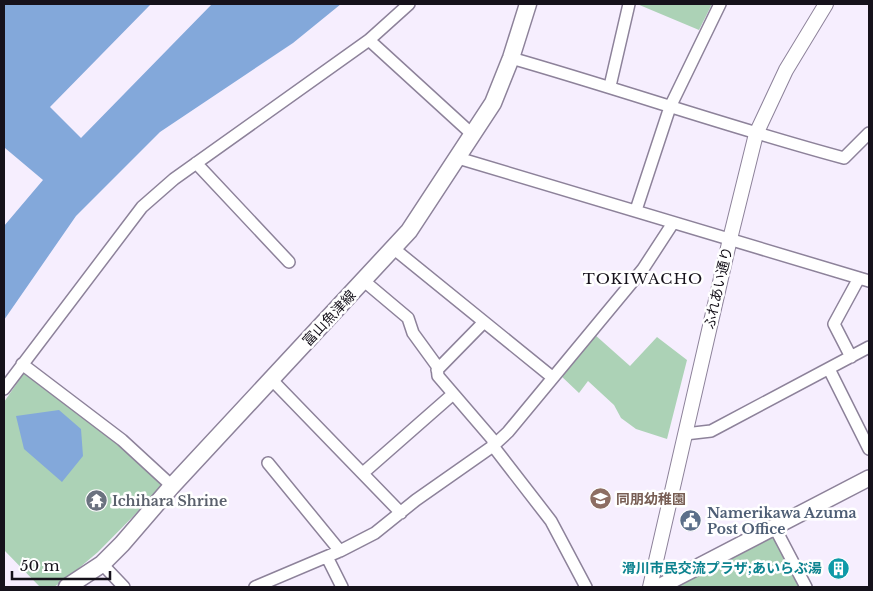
<svg xmlns="http://www.w3.org/2000/svg" width="873" height="591" font-family="'Libre Baskerville','Noto Sans JP',serif">
	<style>
		.green { fill: #acd2b6 }
		.water { fill: #83a8da }
		.pier { fill: #f6eefe }
		.lines { fill: none; stroke-linecap: round; stroke-linejoin: round }
		.minor-casing { stroke: #8d829a; stroke-width: 14 }
		.tertiary-casing { stroke: #8d829a; stroke-width: 16 }
		.secondary-casing { stroke: #8d829a; stroke-width: 18 }
		.primary-casing { stroke: #8d829a; stroke-width: 19 }
		.minor { stroke: #fff; stroke-width: 11 }
		.tertiary { stroke: #fff; stroke-width: 14 }
		.secondary { stroke: #fff; stroke-width: 15 }
		.primary { stroke: #fff; stroke-width: 16 }
		.labels { text-anchor: middle; dominant-baseline: central; stroke-width: 5; stroke-linejoin: round; paint-order: stroke }
		.street-label { font-size: 14px; fill: #16121b; stroke: #fff }
		.education-label { font-size: 14px; font-weight: bold; fill: #785e54; stroke: #fff; text-anchor: start }
		.worship-label { font-size: 14px; font-weight: bold; fill: #5b616d; stroke: #fff; text-anchor: start }
		.service-label { font-size: 14px; font-weight: bold; fill: #4e5e75; stroke: #fff; text-anchor: start }
		.culture-label { font-size: 14px; font-weight: bold; fill: #0d838f; stroke: #fff; text-anchor: end }
		.neighbourhood-label { font-size: 15px; letter-spacing: 1px; fill: #16121b; stroke: #fff }
	</style>
	<rect width="100%" height="100%" fill="#f6eefe"/>
	<path class="green" d="M637,4H712L699,30Z
		M594,334L630,366L657,337L687,360L667,439L636,429L621,418L614,405L588,381L579,393L559,374Z
		M24,373L120,445L164,485L98,552L66,579L54,587H40L4,550V402Z
		M775,528L806,587H659Z"/>
	<path class="water" d="M4,4H341L293,43L160,132L76,216L4,320Z
		M59,410L81,429L83,456L62,482L24,449L16,416Z"/>
	<path class="pier" d="M151,4H212L81,138L50,107Z
		M5,148L43,180L4,226V150Z"/>
	<g class="lines">
		<defs>
			<path id="minor" d="M369,40L473,135
				M511,58C623,90 732,128 844,158L869,133
				M610,86L629,4
				M458,158L869,281
				M196,163L289,262
				M636,210L670,107L720,4
				M393,248L552,377
				M364,281L408,318L413,333L437,366L438,376L493,440V446L551,521L586,587
				M851,357L834,324L859,278
				M22,364L122,440L172,486
				M829,369L869,449
				M437,370L484,322
				M272,380L401,513
				M4,389L142,207L174,179L369,40L409,4
				M685,434L711,431L869,347
				M268,463L340,551
				M363,473L453,394
				M775,528L806,587
				M327,557L342,587
				M102,564L124,587
				M255,587L340,551L375,533L416,500L493,446L508,432L643,269L673,223"/>
			<path id="tertiary" d="M650,587L730,239L756,134L786,70L826,4"/>
			<path id="secondary" d="M659,587L869,478"/>
			<path id="primary" d="M67,587L102,564L122,544L172,486L409,231L493,103L511,58L528,4"/>
		</defs>
		<use href="#minor" class="minor-casing"/>
		<use href="#tertiary" class="tertiary-casing"/>
		<use href="#secondary" class="secondary-casing"/>
		<use href="#primary" class="primary-casing"/>
		<use href="#minor" class="minor"/>
		<use href="#tertiary" class="tertiary"/>
		<use href="#secondary" class="secondary"/>
		<use href="#primary" class="primary"/>
	</g>
	<defs>
		<symbol id="school-disc" viewBox="-11 -11 22 22"><circle r="9.5" fill="#8d6e63" stroke="#fff"/><path d="M0-5L7-2L0 1L-7-2ZM-4 1L0 2.5L4 1V4Q0 6-4 4Z" fill="#fff"/></symbol>
		<symbol id="temple-disc" viewBox="-11 -11 22 22"><circle r="9.5" fill="#6b7280" stroke="#fff"/><path d="M0-6L5-2H3V0L6.5 2.5H4V6H1.5V3h-3V6H-4V2.5H-6.5L-3 0V-2H-5Z" fill="#fff"/></symbol>
		<symbol id="civic-disc" viewBox="-11 -11 22 22"><circle r="9.5" fill="#5c6f8a" stroke="#fff"/><path d="M-.6-6.5H3V-4.5H.6V-3L4-1V1h2V6H-6V1h2V-1L-.6-3ZM-1.2 2.5V6h2.4V2.5Z" fill="#fff"/></symbol>
		<symbol id="building-disc" viewBox="-11 -11 22 22"><circle r="9.5" fill="#0f9aa8" stroke="#fff"/><path d="M-4-6H4V6H1V3H-1V6H-4ZM-2.5-4.3h1.7v1.8h-1.7ZM.8-4.3h1.7v1.8H.8ZM-2.5-1h1.7V.8h-1.7ZM.8-1h1.7V.8H.8Z" fill="#fff"/></symbol>
	</defs>
	<g fill-rule="evenodd">
		<use href="#school-disc" x="588" y="486" width="25" height="25"/>
		<use href="#temple-disc" x="84" y="488" width="25" height="25"/>
		<use href="#civic-disc" x="678" y="508" width="25" height="25"/>
		<use href="#building-disc" x="826" y="556" width="25" height="25"/>
	</g>
	<g class="labels">
		<g class="street-label">
			<text transform="translate(718 288) rotate(-77)">ふれあい通り</text>
			<text transform="translate(329 318) rotate(-47)">富山魚津線</text>
		</g>
		<g class="education-label">
			<text x="616" y="499">同朋幼稚園</text>
		</g>
		<g class="worship-label">
			<text x="112" y="501">Ichihara Shrine</text>
		</g>
		<g class="service-label">
			<text x="707" y="513">Namerikawa Azuma<tspan x="707" dy="16">Post Office</tspan></text>
		</g>
		<g class="culture-label">
			<text x="822" y="568">滑川市民交流プラザ;あいらぶ湯</text>
		</g>
		<g class="neighbourhood-label">
			<text x="643" y="278">TOKIWACHO</text>
		</g>
	</g>
	<rect width="873" height="591" fill="none" stroke="#16121b" stroke-width="10"/>
	<path d="M12 571v8h98v-8" fill="none" stroke="#16121b" stroke-width="2.5"/>
	<text x="20" y="571" font-size="15" fill="#16121b" stroke="#ffffff" stroke-width="4" paint-order="stroke">50 m</text>
</svg>
